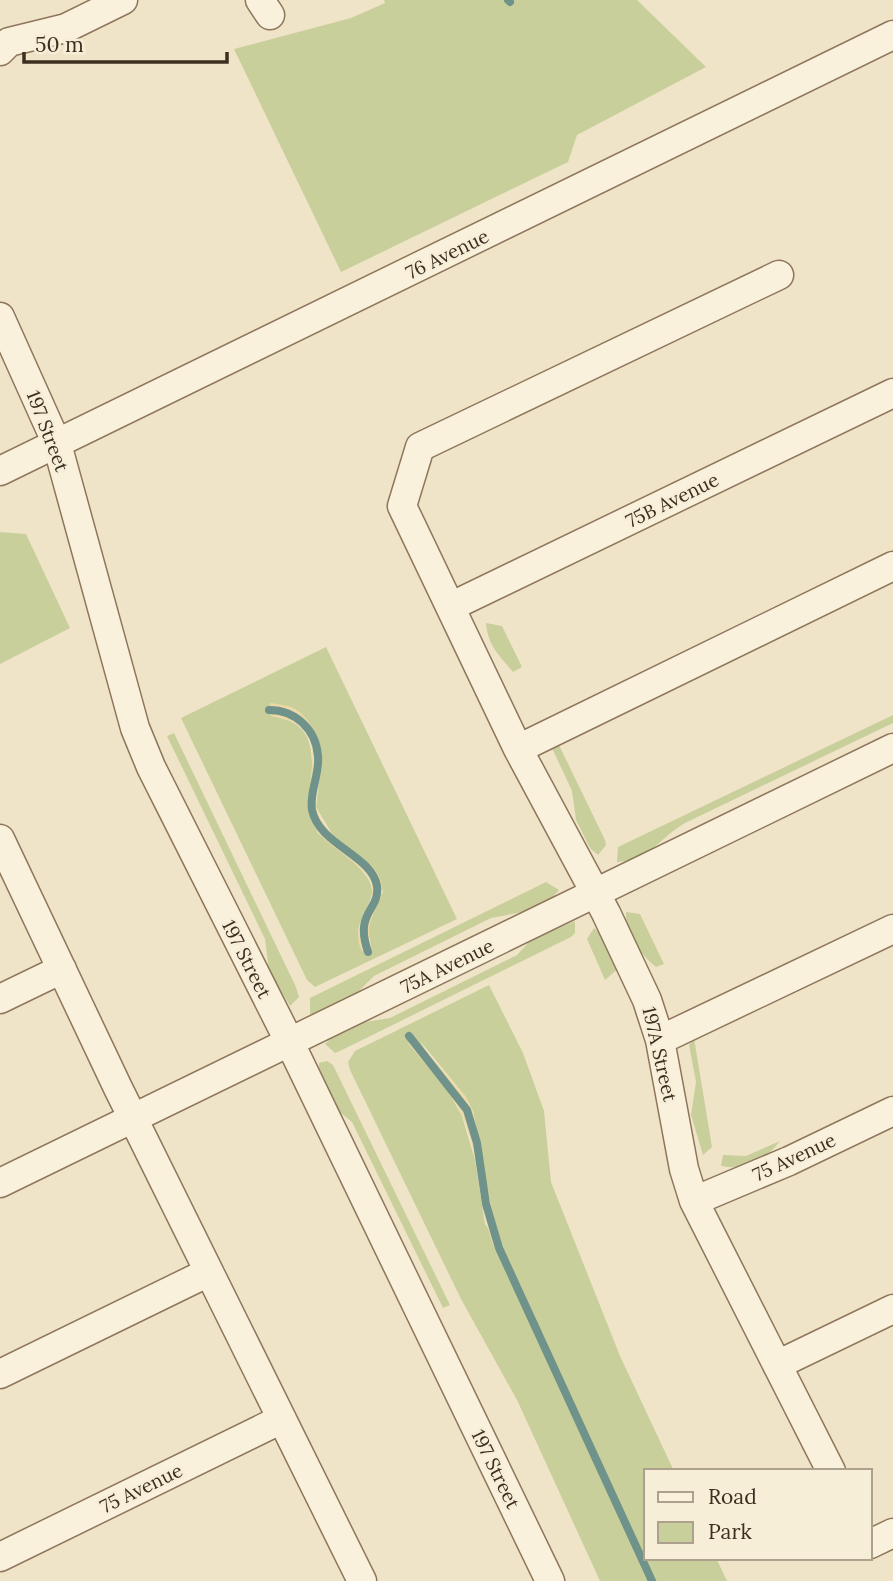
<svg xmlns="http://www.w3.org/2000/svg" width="893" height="1581" font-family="Lora,serif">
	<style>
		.green { fill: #c9cf9b; fill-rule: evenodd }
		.sand { fill: #ecd9a5 }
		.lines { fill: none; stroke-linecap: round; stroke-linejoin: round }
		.stream { stroke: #6f938a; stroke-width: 8 }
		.minor-casing { stroke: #8d765c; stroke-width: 31 }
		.minor { stroke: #faf1dc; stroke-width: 28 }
		.labels { text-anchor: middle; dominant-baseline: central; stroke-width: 5; stroke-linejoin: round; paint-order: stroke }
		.street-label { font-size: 19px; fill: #3d2e20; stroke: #f7eed8 }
	</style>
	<rect width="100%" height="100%" fill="#f0e4c8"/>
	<path class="green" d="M384,0H637L706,67L577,135L568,162L341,272L234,49L351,18L385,3Z
		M0,532L26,534L70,628L0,664Z
		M486,623L502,626L522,667L513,672C499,655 488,646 486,623Z
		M326,647L457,919L315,987L307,980L181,718ZM271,716H303L322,757L316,807L332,834L353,852L383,891L368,926L371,947L358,930C361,917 370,905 372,893C375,872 332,847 317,832C316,815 315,798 313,781C311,745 314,723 271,716Z
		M893,715V723L685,823C661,837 648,861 617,862L618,847Z
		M174,733L296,987L299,997L290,1006L269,971L265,939L167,736Z
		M557,741L605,840L606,845L598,855L590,848L576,820L572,791L552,748Z
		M546,882L559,890L552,898L528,911L491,918L374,976L353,997L318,1014H310V998Z
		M626,912L640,914L664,964L656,967C640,954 625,934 626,912Z
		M575,921V933L571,937L340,1051L335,1053L325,1044L334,1035L359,1023L390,1018L517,955L532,939Z
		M594,928L603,936L618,969L605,980L587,939Z
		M489,985L523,1053L544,1111L551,1182L620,1356L674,1471H646V1558H716L727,1581H600L517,1400L461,1299L350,1070L348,1062L355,1051ZM420,1041L466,1097L473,1111L493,1218L502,1247L485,1224L475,1160L462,1116Z
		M694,1038L712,1147L703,1155L691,1115L696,1082L689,1045Z
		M327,1061L333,1065L450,1305L443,1308L352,1122L336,1109L319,1069V1063Z
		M780,1141C767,1159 743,1171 721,1166L723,1155L746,1156Z"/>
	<path class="sand" d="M270,703C277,704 285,705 291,707C310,714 324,747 322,766C321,779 312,794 316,807C326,845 374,853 381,882C387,903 362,914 371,948L362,951C348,925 376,909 372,885C369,866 327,848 316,829C291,790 346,727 271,716Z
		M415,1038L466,1097L473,1111L493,1218L502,1248L495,1250C478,1207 481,1160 463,1117C451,1089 426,1067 408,1043Z"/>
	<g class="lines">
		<path class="stream" d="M508,0L510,2
			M269,710C295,710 316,729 318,756C320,774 309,792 312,810C319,845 372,855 377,886C380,911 354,911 368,952
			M409,1036L467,1110L477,1143L486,1204L499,1248L652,1581"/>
		<defs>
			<path id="minor" d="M260,0L270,15
				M0,51L9,42L66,28L123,0
				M779,275L420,447L402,506L518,749L606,913L647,1000L660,1040L684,1169L694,1201L831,1471
				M0,317L57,444L135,728L151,767L289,1041L550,1581
				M0,471L893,35
				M452,606L893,393
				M518,749L893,566
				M0,839L118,1088L362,1581
				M0,999L62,969
				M660,1040L893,929
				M0,1183L893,748
				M694,1201L789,1161L893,1111
				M777,1365L893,1309
				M0,1374L209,1272
				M870,1544L893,1533
				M0,1557L282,1419"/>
		</defs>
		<use href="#minor" class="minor-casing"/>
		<use href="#minor" class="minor"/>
	</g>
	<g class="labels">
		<g class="street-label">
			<text transform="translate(447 254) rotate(-26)">76 Avenue</text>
			<text transform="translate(48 431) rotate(69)">197 Street</text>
			<text transform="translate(672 500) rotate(-26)">75B Avenue</text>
			<text transform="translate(247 959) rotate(63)">197 Street</text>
			<text transform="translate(447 966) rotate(-26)">75A Avenue</text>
			<text transform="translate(660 1054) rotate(77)">197A Street</text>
			<text transform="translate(794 1157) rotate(-25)">75 Avenue</text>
			<text transform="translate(496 1469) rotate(64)">197 Street</text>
			<text transform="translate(141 1488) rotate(-26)">75 Avenue</text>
		</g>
	</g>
	<rect x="644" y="1469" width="228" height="91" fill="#f7eed8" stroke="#ada18e" stroke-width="2"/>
	<rect x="658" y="1492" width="35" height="10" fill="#faf1dc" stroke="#ada18e" stroke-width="2"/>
	<text x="708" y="1504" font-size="21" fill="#3d2e20">Road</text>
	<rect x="658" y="1522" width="35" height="21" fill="#c9cf9b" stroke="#ada18e" stroke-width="2"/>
	<text x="708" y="1539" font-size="21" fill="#3d2e20">Park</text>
	<path d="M24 52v10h203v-10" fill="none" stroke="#3d2e20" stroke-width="3.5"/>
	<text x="35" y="52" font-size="21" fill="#3d2e20" stroke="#f7eed8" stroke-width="5" paint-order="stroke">50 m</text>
</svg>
